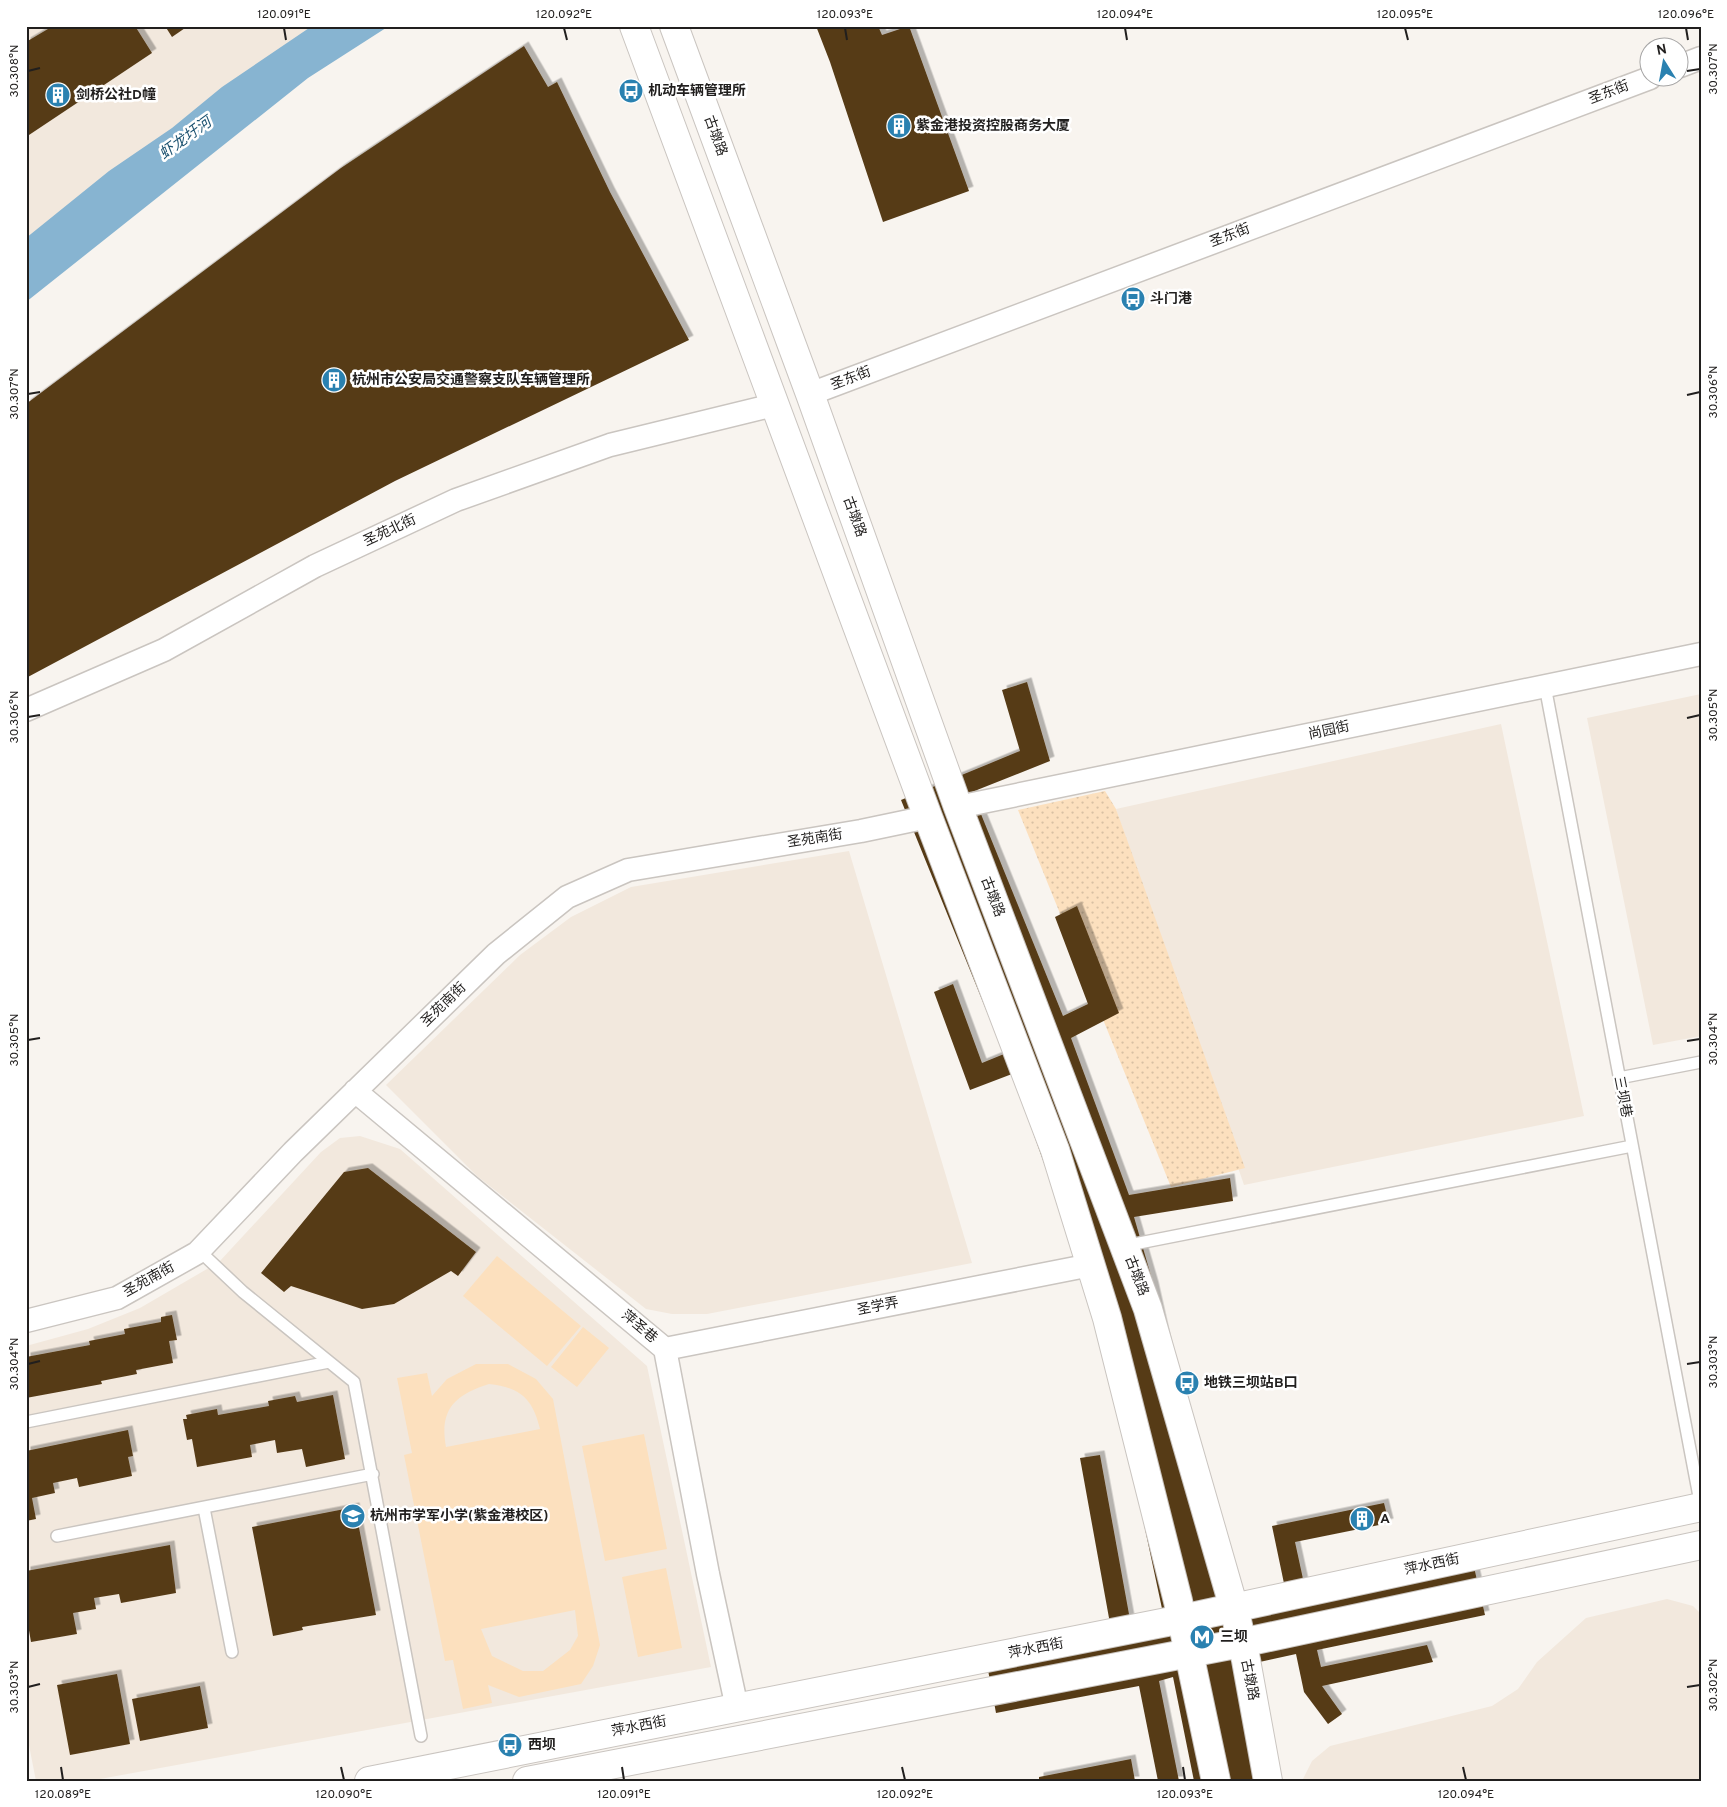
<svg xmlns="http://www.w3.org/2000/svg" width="1727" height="1807" font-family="Overpass,'Noto Sans SC',sans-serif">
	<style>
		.built { fill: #f2e8dd }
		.park { fill: url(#park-dots) }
		.pitch { fill: #fce0be; fill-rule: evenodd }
		.water { fill: #87b4d1 }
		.building { fill: #563b17; filter: url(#shadow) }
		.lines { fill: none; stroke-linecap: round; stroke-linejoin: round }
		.service-casing { stroke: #cac5c0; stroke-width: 14 }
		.minor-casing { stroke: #cac5c0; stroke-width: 25 }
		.secondary-casing { stroke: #cac5c0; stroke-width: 30 }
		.primary-casing { stroke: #cac5c0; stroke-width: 30 }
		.service { stroke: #fff; stroke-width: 11 }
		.minor { stroke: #fff; stroke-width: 22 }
		.secondary { stroke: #fff; stroke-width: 28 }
		.primary { stroke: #fff; stroke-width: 28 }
		.ticks { fill: none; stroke: #211f1e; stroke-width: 2 }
		.labels { text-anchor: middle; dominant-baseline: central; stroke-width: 5; stroke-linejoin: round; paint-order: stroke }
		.poi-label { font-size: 14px; font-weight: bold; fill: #211f1e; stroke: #fff; text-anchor: start }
		.street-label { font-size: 14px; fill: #211f1e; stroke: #fff }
		.water-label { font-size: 15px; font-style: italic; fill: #1c5270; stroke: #fff }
		.neatline { fill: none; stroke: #211f1e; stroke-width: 2 }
		.ticks-label { font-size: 12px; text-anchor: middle; fill: #211f1e }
	</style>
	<defs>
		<pattern id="park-dots" width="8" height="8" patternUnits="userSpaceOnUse" patternTransform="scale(1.25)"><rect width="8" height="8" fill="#fce0be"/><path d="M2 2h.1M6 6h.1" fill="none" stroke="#d8c0a3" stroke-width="1.8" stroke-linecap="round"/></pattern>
		<filter id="shadow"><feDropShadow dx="4.5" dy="-4.5" stdDeviation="0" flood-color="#0004"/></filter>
	</defs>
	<rect width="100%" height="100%" fill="#f8f4ef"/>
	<path class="built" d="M26,26H344L26,256Z
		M1701,694V1036L1653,1045L1587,718Z
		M1501,724L1584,1116L1244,1185L1116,809Z
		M849,851L972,1263L707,1314H672L646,1309L477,1176L386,1085L520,955L571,917L631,887Z
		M360,1136L400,1149L647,1366L711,1667L89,1781H36L26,1730V1346L88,1329L140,1308L219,1262L321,1152L340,1138Z
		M1667,1599L1693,1606L1701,1614V1781H1302L1312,1761L1330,1746L1492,1706L1518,1689L1537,1662L1586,1618Z"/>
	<path class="park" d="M1105,791L1116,809L1245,1168L1171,1187L1018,810Z"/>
	<path class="pitch" d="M497,1256L581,1326L547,1366L463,1296Z
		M583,1327L609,1348L577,1387L551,1367Z
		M476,1364H508L536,1379L553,1399L600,1645L593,1666L581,1684L519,1697L488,1685L492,1703L463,1709L453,1660L445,1661L404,1455L412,1453L397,1378L427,1373L432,1396L447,1379ZM489,1384C520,1387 533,1399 540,1429L446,1447C439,1409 455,1395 489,1384ZM575,1610L578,1636L570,1650L543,1671H523L492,1656L481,1629Z
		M644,1434L667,1549L605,1561L582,1446Z
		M666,1568L682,1648L638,1657L622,1577Z"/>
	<path class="water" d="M312,26H389L308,78L26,302V238L109,171L172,128L222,87Z"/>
	<path class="building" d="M53,26H135L152,53L26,137V42Z
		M165,26H188L172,37Z
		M816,26H878L882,35L909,26L969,191L883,222L830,62Z
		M524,46L548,87L557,82L610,192L689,340L395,481L26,678V404L341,168Z
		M1027,682L1050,761L972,792L1063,1016L1088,1004L1055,917L1077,906L1119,1013L1071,1038L1129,1195L1230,1178L1233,1201L1134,1217L1154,1286L1225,1605L1286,1593L1272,1526L1384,1503L1389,1523L1295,1542L1305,1588L1471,1554L1485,1615L1317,1650L1321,1667L1427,1645L1433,1662L1322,1686L1342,1714L1328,1724L1304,1692L1296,1654L1237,1667L1261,1781H1194L1173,1677L1159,1681L1179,1781H1158L1139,1686L996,1713L985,1654L1111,1629L1080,1458L1100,1455L1131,1625L1164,1618L1119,1407L1097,1326L1049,1177L1012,1074L970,1090L934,992L953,984L982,1063L1004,1054L901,800L1020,751L1002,690Z
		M368,1168L476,1252L458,1276L451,1271L394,1304L362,1309L291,1286L284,1292L261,1273L344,1172Z
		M172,1315L177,1340L169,1341L173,1363L136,1370L137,1374L101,1381L102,1384L26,1398V1357L90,1345L89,1341L125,1334L124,1329L161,1322V1317Z
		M333,1395L345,1459L306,1467L302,1449L277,1453L275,1440L250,1445L252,1457L197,1467L192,1439L187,1440L183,1419H187L186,1415L217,1409L218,1415L269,1406L268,1401L295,1396L297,1402Z
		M128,1430L133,1456L128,1457L132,1476L79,1487L77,1478L53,1483L55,1493L32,1498L36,1519L26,1521V1451Z
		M355,1507L376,1615L302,1627L303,1630L273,1636L252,1527Z
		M170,1545L176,1593L121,1603L119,1594L94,1598L96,1609L73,1613L77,1634L31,1642L26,1613V1571Z
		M117,1674L130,1744L70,1755L57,1685Z
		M200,1686L208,1728L140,1741L132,1699Z
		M1131,1759L1135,1781H1039V1777Z"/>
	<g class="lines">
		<defs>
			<path id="service" d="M1545,686L1701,1507
				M1619,1078L1701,1062
				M1124,1246L1632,1146
				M207,1258L243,1292L354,1382L421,1736
				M26,1422L329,1362
				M204,1508L232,1652
				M57,1536L373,1474"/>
			<path id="minor" d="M1680,66L1701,58
				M810,394L1650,78
				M26,710L164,650L315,566L456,500L610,445L774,405
				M958,807L1701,654
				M355,1091L665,1349L708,1574L737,1708
				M26,1321L117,1298L197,1253L293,1152L496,954L567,897L628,870L861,831L928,817
				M665,1349L1091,1265"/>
			<path id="secondary" d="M369,1781L1182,1619L1701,1507
				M527,1781L1241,1643L1701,1545"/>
			<path id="primary" d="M634,26L928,817L1055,1150L1107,1318L1178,1601L1216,1781
				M674,26L810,394L958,807L1148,1309L1234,1608L1246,1660L1268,1781"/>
		</defs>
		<use href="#service" class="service-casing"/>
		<use href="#minor" class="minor-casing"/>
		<use href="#secondary" class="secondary-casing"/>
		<use href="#primary" class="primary-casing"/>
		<use href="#service" class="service"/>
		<use href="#minor" class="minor"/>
		<use href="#secondary" class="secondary"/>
		<use href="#primary" class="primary"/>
	</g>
	<path class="ticks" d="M284,28L286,40M564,28L567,40M845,28L847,40M1125,28L1127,40M1405,28L1408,40M1686,28L1688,40M28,71L40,68M1687,71L1700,69M28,394L40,392M1687,395L1700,392M28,717L40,715M1687,718L1700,715M28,1040L40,1038M1687,1041L1700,1039M28,1364L40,1361M1687,1364L1700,1362M28,1687L40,1684M1687,1687L1700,1685M61,1767L63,1780M341,1767L344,1780M622,1767L624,1780M902,1767L905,1780M1183,1767L1185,1780M1463,1767L1466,1780"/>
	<defs>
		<symbol id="bus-disc" viewBox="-11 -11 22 22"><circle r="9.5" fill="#2a81b0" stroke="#fff"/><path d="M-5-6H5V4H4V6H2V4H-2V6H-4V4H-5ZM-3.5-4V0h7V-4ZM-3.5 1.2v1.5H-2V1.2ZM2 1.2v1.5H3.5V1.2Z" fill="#fff"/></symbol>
		<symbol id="building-disc" viewBox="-11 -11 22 22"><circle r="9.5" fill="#2a81b0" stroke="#fff"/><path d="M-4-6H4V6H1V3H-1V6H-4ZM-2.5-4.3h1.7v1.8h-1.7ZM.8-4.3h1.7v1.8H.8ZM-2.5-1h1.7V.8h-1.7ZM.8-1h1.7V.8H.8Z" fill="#fff"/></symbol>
		<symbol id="school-disc" viewBox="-11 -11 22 22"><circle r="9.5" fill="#2a81b0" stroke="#fff"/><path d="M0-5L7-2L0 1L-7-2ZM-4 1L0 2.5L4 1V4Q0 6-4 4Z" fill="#fff"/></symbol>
		<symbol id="metro-disc" viewBox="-11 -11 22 22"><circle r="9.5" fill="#2a81b0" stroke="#fff"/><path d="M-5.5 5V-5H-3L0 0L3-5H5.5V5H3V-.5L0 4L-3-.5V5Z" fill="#fff"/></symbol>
	</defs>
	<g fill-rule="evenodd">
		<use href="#bus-disc" x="617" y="77" width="28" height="28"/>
		<use href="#building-disc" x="44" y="81" width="28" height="28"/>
		<use href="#building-disc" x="885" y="112" width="28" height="28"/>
		<use href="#bus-disc" x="1119" y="285" width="28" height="28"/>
		<use href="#building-disc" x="320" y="366" width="28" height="28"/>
		<use href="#bus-disc" x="1173" y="1369" width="28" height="28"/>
		<use href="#school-disc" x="339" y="1502" width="28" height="28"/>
		<use href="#building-disc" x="1348" y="1505" width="28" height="28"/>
		<use href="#metro-disc" x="1188" y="1623" width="28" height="28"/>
		<use href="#bus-disc" x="496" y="1731" width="28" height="28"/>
	</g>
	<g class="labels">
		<g class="poi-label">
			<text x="648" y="91">机动车辆管理所</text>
			<text x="76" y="95">剑桥公社D幢</text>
			<text x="916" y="126">紫金港投资控股·商务大厦</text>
			<text x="1150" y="299">斗门港</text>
			<text x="352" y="380">杭州市公安局交通警察支队车辆管理所</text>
			<text x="1204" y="1383">地铁三坝站B口</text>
			<text x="370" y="1516">杭州市学军小学(紫金港校区)</text>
			<text x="1380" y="1519">A</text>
			<text x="1220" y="1637">三坝</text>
			<text x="528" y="1745">西坝</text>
		</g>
		<g class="street-label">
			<text transform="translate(1609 93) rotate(-21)">圣东街</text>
			<text transform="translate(715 136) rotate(70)">古墩路</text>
			<text transform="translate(1230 236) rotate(-21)">圣东街</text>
			<text transform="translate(851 379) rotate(-21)">圣东街</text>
			<text transform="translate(854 517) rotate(70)">古墩路</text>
			<text transform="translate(390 531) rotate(-25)">圣苑北街</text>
			<text transform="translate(1329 731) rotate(-12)">尚园街</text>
			<text transform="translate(815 839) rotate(-9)">圣苑南街</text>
			<text transform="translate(992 897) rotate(69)">古墩路</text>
			<text transform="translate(444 1005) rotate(-44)">圣苑南街</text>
			<text transform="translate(1622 1097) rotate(79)">三坝巷</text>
			<text transform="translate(1136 1276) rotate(69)">古墩路</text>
			<text transform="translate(149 1280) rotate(-29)">圣苑南街</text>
			<text transform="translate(878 1307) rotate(-11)">圣学弄</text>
			<text transform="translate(639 1327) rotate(40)">萍圣巷</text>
			<text transform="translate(1432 1565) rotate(-12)">萍水西街</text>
			<text transform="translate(1036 1649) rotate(-11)">萍水西街</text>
			<text transform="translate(1249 1680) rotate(79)">古墩路</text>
			<text transform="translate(639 1727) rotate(-11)">萍水西街</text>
		</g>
		<g class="water-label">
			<text transform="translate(186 139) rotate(-36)">虾龙圩河</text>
		</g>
	</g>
	<rect width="1727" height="1807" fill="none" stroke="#ffffff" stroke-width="55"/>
	<g transform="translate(1664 62) rotate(349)"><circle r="24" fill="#ffffff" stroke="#a6a5a5"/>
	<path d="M0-4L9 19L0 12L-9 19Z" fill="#2a81b0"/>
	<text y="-8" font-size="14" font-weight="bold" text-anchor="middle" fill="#211f1e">N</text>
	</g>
	<rect x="28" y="28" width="1672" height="1752" class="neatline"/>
	<g class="ticks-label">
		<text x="284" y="18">120.091°E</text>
		<text x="564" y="18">120.092°E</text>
		<text x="845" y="18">120.093°E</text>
		<text x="1125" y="18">120.094°E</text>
		<text x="1405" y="18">120.095°E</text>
		<text x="1686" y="18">120.096°E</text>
		<text transform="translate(1713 69) rotate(-90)" y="4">30.307°N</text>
		<text transform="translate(14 71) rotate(-90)" y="4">30.308°N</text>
		<text transform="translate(1713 392) rotate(-90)" y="4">30.306°N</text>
		<text transform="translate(14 394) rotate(-90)" y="4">30.307°N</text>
		<text transform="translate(1713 715) rotate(-90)" y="4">30.305°N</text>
		<text transform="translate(14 717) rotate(-90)" y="4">30.306°N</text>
		<text transform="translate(1713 1039) rotate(-90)" y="4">30.304°N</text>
		<text transform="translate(14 1040) rotate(-90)" y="4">30.305°N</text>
		<text transform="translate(1713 1362) rotate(-90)" y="4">30.303°N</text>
		<text transform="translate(14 1364) rotate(-90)" y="4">30.304°N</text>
		<text transform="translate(1713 1685) rotate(-90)" y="4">30.302°N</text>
		<text transform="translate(14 1687) rotate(-90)" y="4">30.303°N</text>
		<text x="63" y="1798">120.089°E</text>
		<text x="344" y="1798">120.090°E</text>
		<text x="624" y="1798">120.091°E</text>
		<text x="905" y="1798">120.092°E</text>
		<text x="1185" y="1798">120.093°E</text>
		<text x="1466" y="1798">120.094°E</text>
	</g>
</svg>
